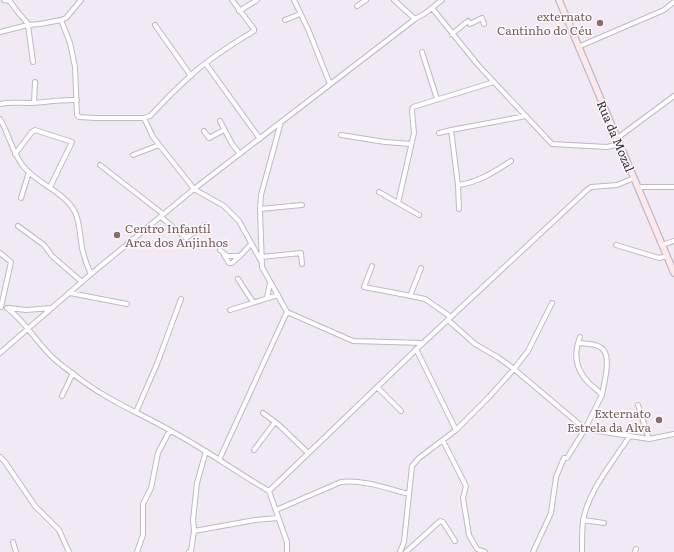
<svg xmlns="http://www.w3.org/2000/svg" width="674" height="552" font-family="Literata,serif">
	<style>
		.lines { fill: none; stroke-linecap: round; stroke-linejoin: round }
		.minor-casing { stroke: #bfb9c2; stroke-width: 6 }
		.secondary-casing { stroke: #bfb9c2; stroke-width: 8 }
		.minor { stroke: #fff; stroke-width: 4 }
		.secondary { stroke: #fde9ec; stroke-width: 5.5 }
		.education-dot { fill: #8d6e63; stroke: #fdf9ff; stroke-width: 1.5 }
		.labels { text-anchor: middle; dominant-baseline: central; stroke-width: 3; stroke-linejoin: round; paint-order: stroke }
		.education-label { font-size: 12px; fill: #785e54; stroke: #fdf9ff; text-anchor: end }
		.street-label { font-size: 12px; fill: #2e2c2f; stroke: #fdf9ff }
	</style>
	<rect width="100%" height="100%" fill="#f1eaf4"/>
	<g class="lines">
		<defs>
			<path id="minor" d="M4,0L10,1
				M9,0L17,11L29,25
				M294,0L308,29L330,84
				M394,0L415,19
				M357,6L366,0
				M432,8L478,65L552,144L607,147L619,144
				M239,11L257,0
				M61,20L70,43L75,67L77,115L79,117L96,118H144L150,116C163,102 176,89 190,76C209,59 232,44 254,31V29L232,0
				M285,20L300,14
				M28,25L33,62
				M155,25L191,76
				M0,32L28,25L40,24L61,20L66,18L81,0
				M452,34L468,21L470,24L482,18L484,24
				M578,47L664,10L674,2
				M422,52L437,99
				M206,64L260,139
				M34,102L35,82
				M0,104C9,102 17,103 26,103C43,103 60,99 77,100
				M144,118L153,137L194,189L224,206L239,221L261,261
				M0,119C9,134 12,152 23,166C37,184 64,191 75,212C80,223 80,237 82,248C84,257 87,266 91,274
				M220,121L232,144L240,154
				M281,122L261,195L260,209L262,267L287,312L353,341L423,343
				M204,131L209,138L224,130
				M439,133L451,130
				M341,135L385,142L411,144
				M616,139L674,96
				M15,154L32,132L35,130L72,142L50,187
				M133,155L159,145
				M100,165L163,214
				M458,185C477,183 495,172 511,161
				M638,187H674
				M379,192L398,203L414,133L412,111L413,107L494,82
				M21,198L29,172
				M398,203L419,215
				M260,209L302,205
				M459,209L458,185L451,130L526,116
				M161,217L186,238L205,225L207,227
				M18,226L44,245L52,256L82,282
				M616,245L659,258L667,256
				M662,245L674,241
				M220,250L227,256H240L251,244
				M0,253L11,262L1,307
				M224,255L229,263H232L240,256
				M261,257L301,253L302,264
				M372,266L364,287L406,295L425,299L451,317
				M238,279L253,302
				M70,293L127,304
				M410,296L421,268
				M267,298L270,283
				M7,308C28,323 39,348 59,363C73,374 88,386 104,395C125,408 149,418 171,431C205,449 236,472 269,491L287,542V552
				M9,308L26,310L52,308
				M230,310L278,295
				M448,320L475,344L499,358L514,369L585,429L649,439L674,434
				M578,343C585,344 593,343 600,347C613,353 604,383 602,395
				M416,349L456,430
				M0,353L91,274L194,189L415,19L424,14L442,0
				M378,388L401,411
				M62,396L73,373
				M638,405L649,439
				M136,412L157,364L181,299
				M263,413L279,425L308,453
				M443,441L466,486L463,498L469,535L477,549L485,552
				M254,450L275,422
				M0,457L5,462L35,506L59,530L69,552
				M219,460L287,312
				M269,491L423,343L587,190L591,187L617,185L634,178
				M276,510L341,482C362,479 389,489 409,494
				M583,520L604,523
				M194,531L255,520L278,518
				M13,542L16,552
				M137,552L143,535V504L151,488L158,453L170,430
				M189,552L191,551L194,531L193,520L197,483L206,451
				M400,552L404,542L412,466L419,458L456,430L489,397L514,369L528,351L552,303
				M406,552L440,521L443,522L455,541
				M533,552L551,513L556,477L564,458H567L585,429L602,395C598,390 594,388 590,384C576,371 573,355 580,337
				M582,552C582,542 582,531 583,521C588,491 613,462 629,437
				M635,552L636,549"/>
			<path id="secondary" d="M559,0L674,273"/>
		</defs>
		<use href="#minor" class="minor-casing"/>
		<use href="#secondary" class="secondary-casing"/>
		<use href="#minor" class="minor"/>
		<use href="#secondary" class="secondary"/>
	</g>
	<g class="education-dot">
		<circle cx="600" cy="23" r="4"/>
		<circle cx="117" cy="235" r="4"/>
		<circle cx="659" cy="420" r="4"/>
	</g>
	<g class="labels">
		<g class="education-label">
			<text x="592" y="16">externato<tspan x="592" dy="14">Cantinho do Céu</tspan></text>
			<text x="125" y="228" text-anchor="start">Centro Infantil<tspan x="125" dy="14">Arca dos Anjinhos</tspan></text>
			<text x="651" y="413">Externato<tspan x="651" dy="14">Estrela da Alva</tspan></text>
		</g>
		<g class="street-label">
			<text transform="translate(616 136) rotate(67)">Rua da Mozal</text>
		</g>
	</g>
</svg>
